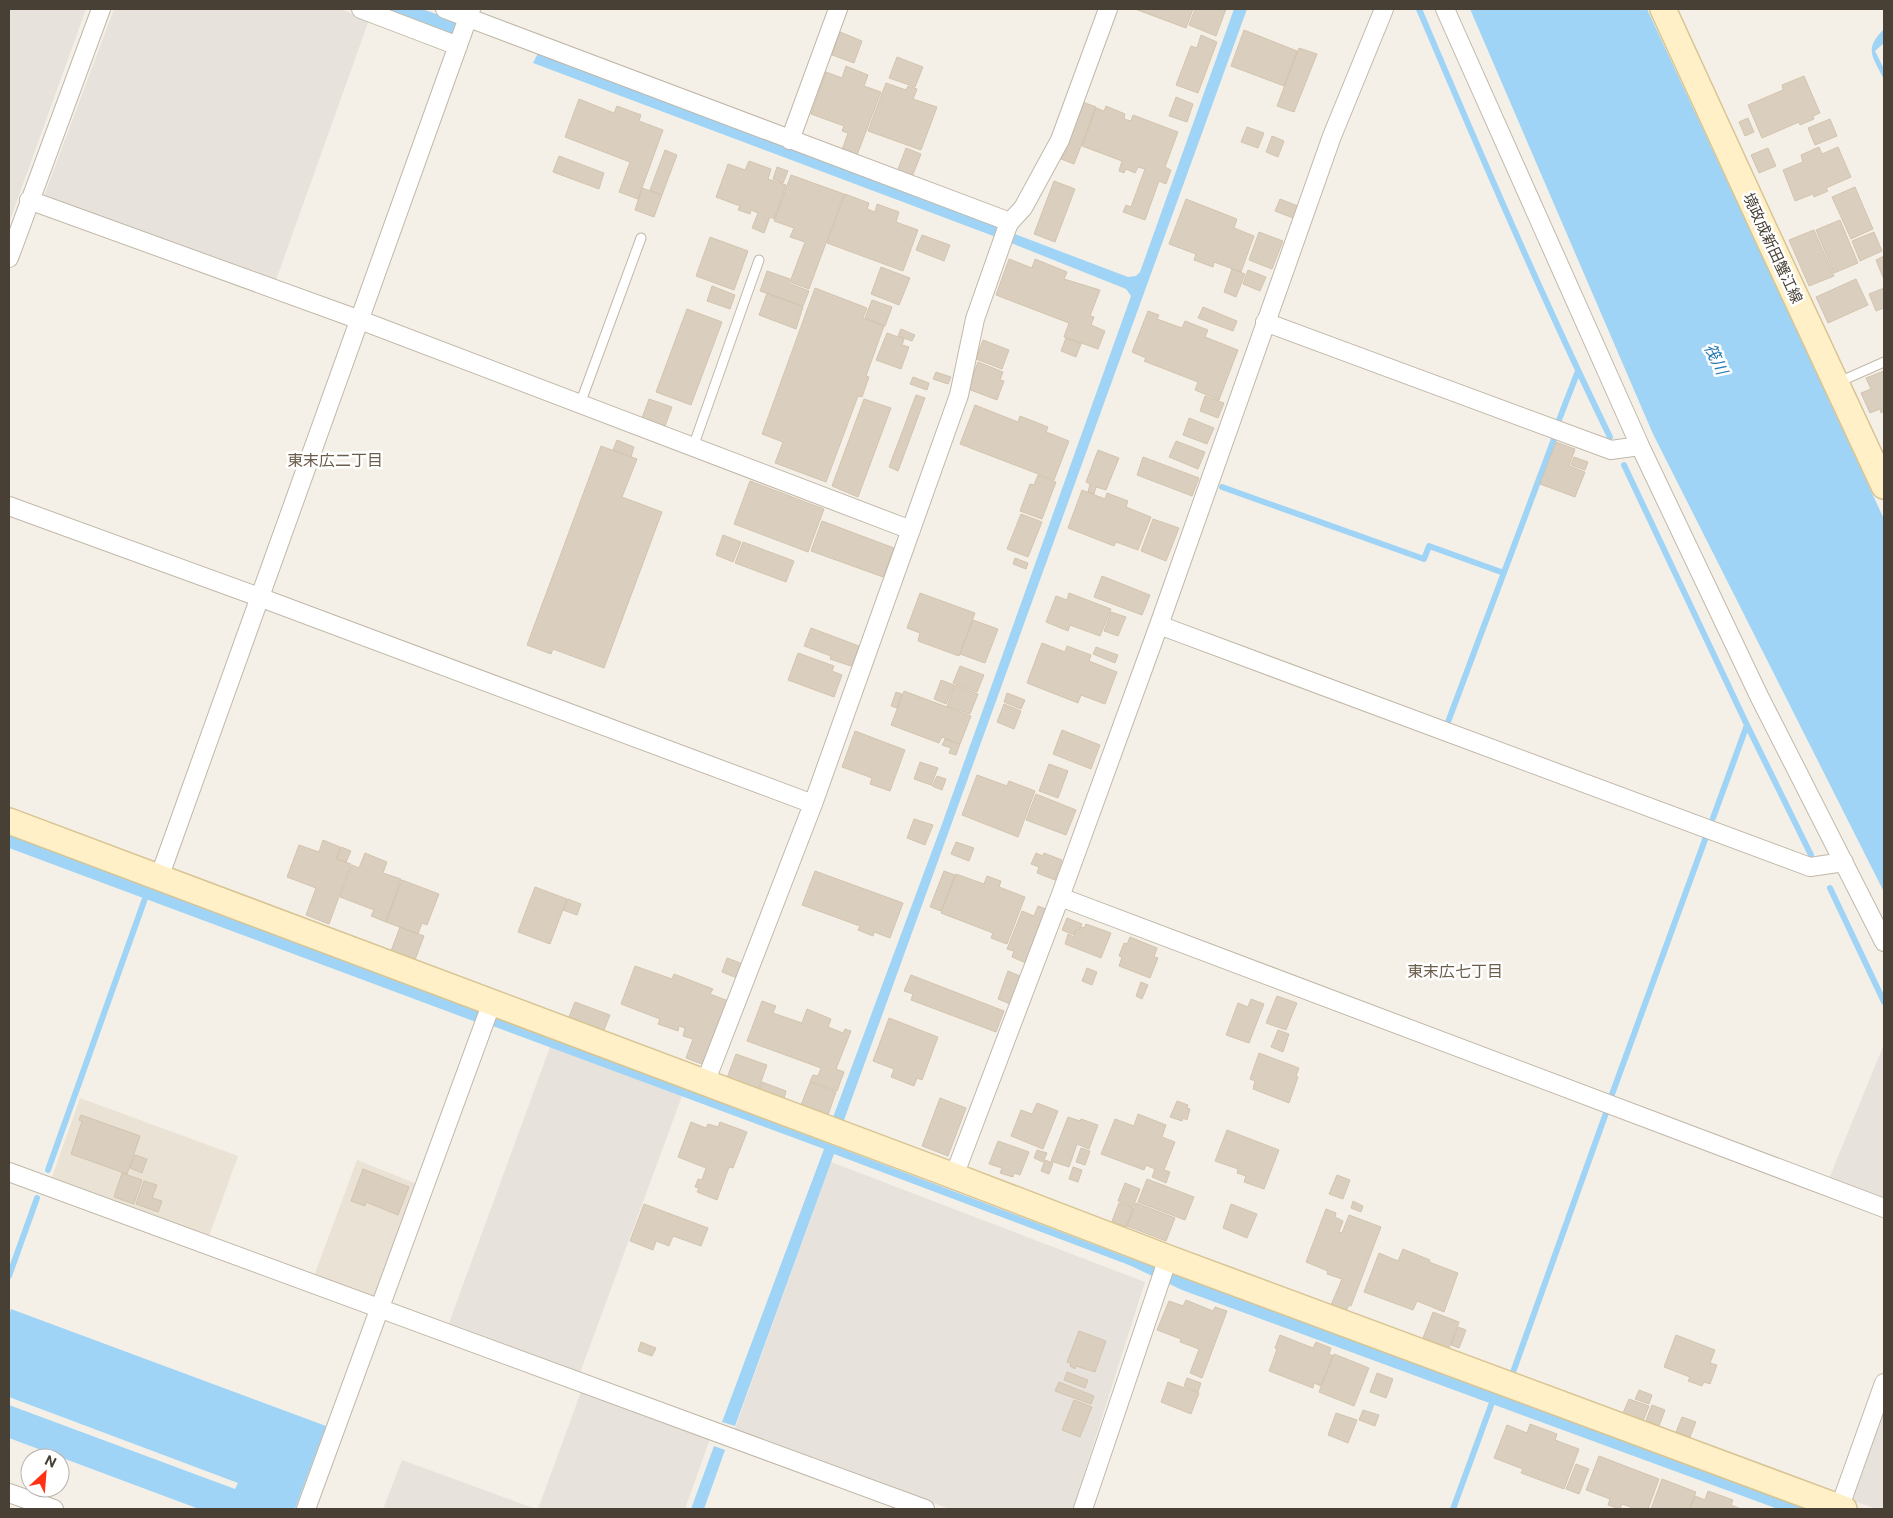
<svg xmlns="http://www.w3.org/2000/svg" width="1893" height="1518" font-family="'Public Sans','Noto Sans JP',sans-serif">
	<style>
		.residential { fill: #e9e2d5 }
		.industrial { fill: #e7e2dc }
		.water { fill: #9fd4f6 }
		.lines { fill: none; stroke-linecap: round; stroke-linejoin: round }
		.stream { stroke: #9fd4f6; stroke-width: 6 }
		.building { fill: #dacfbe; stroke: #d3c4ae }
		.lane-casing { stroke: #c1b8a9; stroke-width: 11 }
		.street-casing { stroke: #c1b8a9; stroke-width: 20 }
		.secondary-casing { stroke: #d8c493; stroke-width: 28 }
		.lane { stroke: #fff; stroke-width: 9 }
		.street { stroke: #fff; stroke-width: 18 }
		.secondary { stroke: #fff0c7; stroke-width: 25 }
		.labels { text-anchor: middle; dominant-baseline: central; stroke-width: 5; stroke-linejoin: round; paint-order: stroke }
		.street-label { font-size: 15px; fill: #484035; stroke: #fff }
		.water-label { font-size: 16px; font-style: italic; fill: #257ab4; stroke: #fff }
		.neighbourhood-label { font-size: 16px; fill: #6c5e4c; stroke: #fff }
	</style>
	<rect width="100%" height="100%" fill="#f5f0e7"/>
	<path class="residential" d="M80,1098L238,1156L209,1236L52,1177Z
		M357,1160L417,1184L380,1292L372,1297L314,1276Z"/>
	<path class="industrial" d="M9,9H86L9,223Z
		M114,9H340L369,20L275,283L46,199L44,196Z
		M1884,1044V1203L1828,1181Z
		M550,1047L682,1096L580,1373L449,1323Z
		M831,1162L1145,1282L1073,1509H950L734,1431Z
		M582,1389L711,1436L685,1509H538Z
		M1884,1409V1509H1877L1851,1500Z
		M402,1460L536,1509H383Z"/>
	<path class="water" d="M382,9H422L459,22L453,36Z
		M1234,9H1247L843,1123L832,1120L942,824L1131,296L1126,289L996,237L533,63L538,53L1128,277L1136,276L1140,272Z
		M1470,9H1647L1884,519V892L1653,434Z
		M1884,29V43L1875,51L1884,69V80C1873,56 1863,50 1884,29Z
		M9,835L479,1011L476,1022L9,848Z
		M493,1016L1132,1259L1809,1509H1778L1182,1290L1129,1265L834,1154L735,1426L722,1422L824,1149L490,1025Z
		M11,1309L326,1426L295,1509H199L9,1438V1405L235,1489L238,1483L9,1397V1315Z
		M714,1446L725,1450L704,1509H691Z"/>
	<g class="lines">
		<path class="stream" d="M1419,9C1480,153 1542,297 1610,437
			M1559,420L1578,371
			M1624,465L1747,725L1811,855
			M1222,487L1424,559L1429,546L1504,573
			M1448,722L1554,439
			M1713,818L1747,725
			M1830,888L1884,1002
			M1611,1097L1706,837
			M48,1170L147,893
			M9,1276L37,1198
			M1512,1375L1606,1113
			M1453,1509L1494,1397"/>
	</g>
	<path class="building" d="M1135,9H1193L1186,28Z
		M1195,9H1226L1216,36L1189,25Z
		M1244,30L1297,51L1284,86L1231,66Z
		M840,32L862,41L854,63L832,55Z
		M1201,35L1217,42L1198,93L1176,85L1191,46L1197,48Z
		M1299,48L1317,54L1294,112L1277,106Z
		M897,57L923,67L915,87L889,78Z
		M846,66L868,75L864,86L881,92L857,155L842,150L848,133L842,131L844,126L811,114L826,72L842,78Z
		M1804,76L1820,113L1813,116L1814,119L1800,125L1799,122L1762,138L1748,105L1783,90L1782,85Z
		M886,83L906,90L908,86L917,89L913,99L937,107L921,150L868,131Z
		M1176,97L1193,104L1187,122L1169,116Z
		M579,99L614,113L617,106L641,115L639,121L663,130L638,199L619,192L630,162L565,137Z
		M1083,102L1096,107L1074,164L1061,159Z
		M1106,106L1125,114L1124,119L1131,121L1133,115L1178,132L1165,167L1171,170L1166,184L1159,181L1145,220L1123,212L1126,205L1131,207L1145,169L1138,167L1135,173L1126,169L1124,173L1119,171L1122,161L1082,146L1096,108L1104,111Z
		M1748,118L1754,132L1745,136L1739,122Z
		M1830,119L1837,136L1815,145L1808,128Z
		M1247,127L1264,133L1258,148L1241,142Z
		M1272,136L1284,141L1278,157L1266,152Z
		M1819,147L1822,154L1838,147L1851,177L1826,188L1828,191L1814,197L1813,194L1795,201L1783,170L1803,162L1801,155Z
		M906,148L921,154L912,177L897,172Z
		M1768,148L1776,166L1759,173L1751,155Z
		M665,150L677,155L662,195L650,190Z
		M559,156L604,173L599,189L553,172Z
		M749,161L771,169L768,179L786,185L774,219L770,217L764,233L752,228L758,213L751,210L750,214L738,210L740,206L716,197L728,164L745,170Z
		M777,167L788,171L783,183L773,179Z
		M791,175L844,194L809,289L790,282L805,242L790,237L794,228L774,221Z
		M1054,181L1075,189L1055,242L1034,234Z
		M1855,187L1873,229L1851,239L1832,197Z
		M642,188L662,195L654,217L635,210Z
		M845,194L869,203L867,209L875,212L877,204L899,212L896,222L918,230L903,271L827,243Z
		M1186,199L1237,219L1234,228L1254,236L1241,272L1214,262L1213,267L1194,260L1196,254L1169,244Z
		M1280,199L1298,206L1293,218L1275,211Z
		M1840,220L1858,263L1834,273L1816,230Z
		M1814,230L1834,276L1809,286L1789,240Z
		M1259,232L1283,241L1272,269L1249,260Z
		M1874,232L1882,251L1860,261L1852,241Z
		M922,235L950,245L944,261L916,250Z
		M710,237L748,251L734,290L696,276Z
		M1884,256V280L1876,260Z
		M1009,259L1032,268L1035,259L1067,272L1064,279L1100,290L1090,316L1094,317L1091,325L1105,331L1098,349L1064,337L1069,323L996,295Z
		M881,267L910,278L899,305L871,294Z
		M1232,269L1245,274L1236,297L1224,292Z
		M1248,270L1266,277L1260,291L1243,284Z
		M767,271L790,279L788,283L809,291L803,306L760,291Z
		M1856,279L1868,305L1828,323L1816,297Z
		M712,286L735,295L730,309L707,301Z
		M815,288L867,308L863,318L884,326L866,376L869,377L862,397L858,396L826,482L775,463L783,442L762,434Z
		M1884,288V308L1876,311L1869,294Z
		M767,293L803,307L796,329L759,315Z
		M872,300L892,307L885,326L865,318Z
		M1203,307L1237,321L1233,331L1198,318Z
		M687,309L722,322L691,405L656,392Z
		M1148,311L1159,315L1157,319L1182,328L1185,321L1208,330L1205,337L1238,350L1219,400L1195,390L1198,382L1144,361L1146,358L1132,352Z
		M901,329L915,335L912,341L898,336Z
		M887,333L904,339L902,345L909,347L901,369L876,360Z
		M1066,338L1081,344L1076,357L1061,351Z
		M983,340L1009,350L1002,369L976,359Z
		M978,362L1003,372L1000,380L1004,381L997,400L968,389Z
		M1884,371V411L1881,413L1880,409L1870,413L1861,393L1871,389L1866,378Z
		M936,372L951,377L948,384L933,379Z
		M913,377L929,383L927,390L910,384Z
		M916,395L925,398L898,471L889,467Z
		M1205,396L1224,403L1218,418L1200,411Z
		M649,399L672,407L665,426L642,418Z
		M864,399L891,408L858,497L832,486Z
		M975,405L1018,422L1020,416L1048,427L1046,432L1069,441L1054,480L960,444Z
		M1189,418L1214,428L1207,444L1183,435Z
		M617,440L634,447L631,457L613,450Z
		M1176,441L1205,452L1198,469L1169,457Z
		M1556,442L1575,449L1569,466L1585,472L1575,497L1540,484Z
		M601,446L637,459L622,497L662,512L604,668L553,649L551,654L527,645Z
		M1098,450L1119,458L1106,490L1096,487L1094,494L1088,492L1090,484L1086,482Z
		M1143,457L1199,478L1192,496L1137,475Z
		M1574,457L1588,462L1585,470L1571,465Z
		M1038,475L1056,482L1042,519L1020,511L1030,484L1034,485Z
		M750,481L824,509L808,552L734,524Z
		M1082,490L1105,499L1107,493L1128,501L1126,507L1151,517L1138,550L1116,542L1114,546L1068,528Z
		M1021,514L1042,522L1028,557L1007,549Z
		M1153,519L1179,528L1166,561L1141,551Z
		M822,521L894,548L883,577L811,551Z
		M723,535L741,542L733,562L716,555Z
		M743,542L794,561L786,582L735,563Z
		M1015,558L1028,563L1026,569L1013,564Z
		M1102,576L1150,595L1142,615L1094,597Z
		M920,593L975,613L959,656L918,641L920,633L907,628Z
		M1069,593L1111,609L1100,636L1070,625L1068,631L1046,622L1056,596L1067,600Z
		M1111,612L1126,617L1118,636L1104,631Z
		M973,620L998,629L985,663L960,654Z
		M811,628L859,646L851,666L830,659L831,656L804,646Z
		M1042,643L1065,652L1067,646L1091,655L1089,661L1117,672L1105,704L1081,695L1078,703L1027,683Z
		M1096,647L1118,655L1115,663L1093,654Z
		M798,653L834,666L832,671L842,675L834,697L788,680Z
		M960,666L984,675L977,692L953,683Z
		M941,680L954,685L946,704L934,699Z
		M955,685L978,694L970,714L947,706Z
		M904,691L971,716L960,744L942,737L939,743L891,725Z
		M896,692L902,694L897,708L891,706Z
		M1007,693L1025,700L1021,709L1004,702Z
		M1004,704L1021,711L1014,729L997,722Z
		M1062,730L1100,745L1091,769L1053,754Z
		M855,731L905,750L890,791L870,784L872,778L842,767Z
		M945,739L960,744L956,755L949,753L951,748L942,745Z
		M920,762L938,768L931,785L914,779Z
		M1049,764L1068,771L1058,798L1039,791Z
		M977,775L1007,786L1009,781L1035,791L1018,837L962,815Z
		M937,776L946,779L942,790L932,786Z
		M1036,794L1076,810L1066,835L1026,820Z
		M914,819L933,825L925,845L907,838Z
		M323,840L340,847L336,859L351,864L329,924L306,915L316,888L287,877L299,845L319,852Z
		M956,842L974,848L969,861L951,854Z
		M341,847L351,851L346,862L337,859Z
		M365,853L387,862L383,873L401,879L386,922L371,916L374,910L340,897L352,865L359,868Z
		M1036,853L1043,856L1044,853L1062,860L1055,880L1037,873L1039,867L1031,864Z
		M815,871L903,903L890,938L874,932L873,936L858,930L860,926L802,905Z
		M944,871L955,875L941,911L930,907Z
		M956,874L984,884L987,876L1001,881L999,887L1025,897L1007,944L991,938L993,933L941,913Z
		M402,880L439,894L427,925L422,923L418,934L386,922Z
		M535,887L567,899L550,944L518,932Z
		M568,899L581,904L577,915L563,910Z
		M1038,906L1046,909L1026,963L1012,957L1014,951L1007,949L1022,911L1034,916Z
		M1067,918L1082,924L1079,931L1076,930L1074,935L1062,930Z
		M1086,924L1111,933L1101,958L1065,944L1068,934L1074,937L1076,931L1079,933L1082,927L1084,928Z
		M400,927L424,936L415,960L391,951Z
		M1130,937L1157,948L1154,957L1158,958L1150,978L1119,966L1122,957L1119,956L1124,943L1127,944Z
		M727,958L743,964L737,978L722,972Z
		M635,966L672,979L674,974L713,989L710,994L731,1002L707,1066L686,1058L693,1039L683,1036L685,1028L679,1026L678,1031L658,1024L660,1019L621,1004Z
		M1087,968L1097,972L1092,985L1082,981Z
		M1008,971L1020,976L1010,1004L998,999Z
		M911,975L1004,1011L996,1032L911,1000L913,994L904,991Z
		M1141,982L1148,985L1142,999L1136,996Z
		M1277,996L1297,1003L1286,1030L1266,1023Z
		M1251,999L1264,1004L1249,1043L1226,1035L1238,1003L1248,1007Z
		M762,1001L776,1006L773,1013L802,1023L807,1009L831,1019L828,1027L843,1033L845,1029L851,1031L836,1069L844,1072L837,1091L810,1081L813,1075L818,1076L821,1068L747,1041Z
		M575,1002L610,1015L602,1035L567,1022Z
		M889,1018L938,1037L922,1080L917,1078L914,1086L891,1077L894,1069L873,1061Z
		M1278,1030L1289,1034L1283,1052L1271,1047Z
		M1259,1053L1299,1068L1296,1076L1298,1077L1289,1103L1253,1089L1255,1081L1250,1079Z
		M736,1054L767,1065L758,1090L727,1078Z
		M762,1082L786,1091L784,1099L759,1090Z
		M810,1082L836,1092L828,1115L801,1105Z
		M940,1098L966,1108L948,1156L922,1146Z
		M1177,1101L1188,1105L1187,1108L1190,1109L1187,1120L1183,1118L1182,1121L1170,1117Z
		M1037,1103L1058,1111L1043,1149L1011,1136L1021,1110L1032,1114Z
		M1138,1114L1166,1125L1162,1137L1175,1142L1164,1170L1170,1172L1166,1183L1152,1177L1155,1169L1146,1165L1144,1170L1101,1154L1115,1119L1134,1126Z
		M81,1115L140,1136L127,1174L71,1154L82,1121L79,1120Z
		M1068,1117L1080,1121L1081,1119L1098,1125L1089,1149L1077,1144L1069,1167L1051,1161Z
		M691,1122L706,1128L708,1124L718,1127L720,1122L747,1132L733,1168L729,1167L717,1200L697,1192L699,1188L695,1187L698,1179L702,1180L706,1168L678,1157Z
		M1227,1130L1279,1150L1264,1189L1244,1182L1246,1176L1237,1173L1238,1169L1215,1161Z
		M998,1141L1029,1152L1020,1175L1014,1173L1013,1177L1000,1173L1002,1168L989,1164Z
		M1081,1148L1090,1151L1085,1165L1076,1162Z
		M1037,1150L1047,1153L1043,1162L1034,1158Z
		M135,1155L147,1159L142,1173L130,1168Z
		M1045,1160L1053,1163L1049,1174L1041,1171Z
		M1073,1167L1082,1170L1078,1182L1069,1179Z
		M363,1169L409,1187L398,1215L366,1202L365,1206L351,1201Z
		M122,1173L142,1180L134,1204L114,1197Z
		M1337,1175L1350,1180L1343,1199L1329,1194Z
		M1147,1179L1194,1197L1185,1220L1138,1202Z
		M144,1181L157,1185L152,1198L162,1201L158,1212L136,1204Z
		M1125,1183L1140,1189L1133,1207L1118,1201Z
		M1353,1201L1363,1206L1361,1212L1351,1208Z
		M1119,1203L1133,1208L1126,1227L1112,1221Z
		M1136,1203L1175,1218L1166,1241L1127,1226Z
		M644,1204L708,1228L701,1246L673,1236L669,1246L656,1241L653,1250L630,1241Z
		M1231,1204L1257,1214L1247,1238L1223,1228Z
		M1326,1209L1336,1213L1335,1217L1343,1221L1339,1232L1342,1233L1349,1215L1381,1227L1351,1306L1349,1305L1346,1311L1331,1305L1342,1279L1327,1274L1328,1271L1306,1262Z
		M1403,1249L1430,1260L1429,1262L1458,1273L1444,1312L1417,1301L1413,1310L1364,1292L1379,1253L1398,1261Z
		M1186,1300L1213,1311L1215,1307L1227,1311L1202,1378L1190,1373L1199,1349L1180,1342L1181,1339L1157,1330L1169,1301L1183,1306Z
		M1433,1312L1459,1322L1449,1348L1423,1338Z
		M1458,1327L1466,1330L1459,1348L1451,1345Z
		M1079,1331L1106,1341L1095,1372L1076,1366L1075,1369L1070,1366L1071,1363L1067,1362Z
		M1280,1335L1313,1348L1316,1342L1331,1348L1329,1354L1333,1356L1321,1386L1314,1383L1313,1388L1269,1371L1277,1349L1275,1348Z
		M1676,1335L1715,1350L1710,1363L1717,1365L1710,1384L1704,1382L1702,1386L1688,1381L1690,1377L1664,1367Z
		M641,1342L656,1348L652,1356L638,1351Z
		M1334,1354L1369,1368L1354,1406L1319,1392Z
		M1067,1372L1088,1380L1085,1388L1064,1380Z
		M1377,1373L1393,1379L1386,1398L1370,1392Z
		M1187,1378L1201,1383L1198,1392L1184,1386Z
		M1059,1382L1094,1396L1091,1404L1055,1391Z
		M1168,1382L1199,1393L1191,1414L1161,1402Z
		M1639,1390L1652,1395L1649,1404L1635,1399Z
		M1629,1399L1649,1406L1643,1421L1623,1413Z
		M1074,1400L1092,1407L1080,1437L1062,1430Z
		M1652,1405L1665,1410L1659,1426L1646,1420Z
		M1363,1410L1379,1415L1375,1426L1359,1420Z
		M1336,1413L1357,1420L1348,1443L1328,1435Z
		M1682,1417L1696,1422L1690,1437L1676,1432Z
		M1530,1424L1557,1434L1555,1440L1579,1449L1564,1489L1521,1473L1523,1469L1494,1458L1507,1425L1527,1433Z
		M1599,1456L1659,1479L1648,1509H1636L1622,1504L1620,1509L1608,1505L1610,1499L1586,1490Z
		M1576,1464L1589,1469L1579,1494L1566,1489Z
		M1662,1479L1696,1492L1689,1509H1651Z
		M1708,1491L1733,1500L1731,1505L1741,1509H1690L1695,1496L1705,1500Z"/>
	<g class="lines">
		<defs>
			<path id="lane" d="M1839,382L1884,362
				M580,404L641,238
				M693,447L759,260"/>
			<path id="street" d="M361,9L458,46
				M445,9L1010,222
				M1445,9L1640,446L1759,696L1884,942
				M790,140L838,9
				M29,200L360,320L911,530
				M9,258L101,9
				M1265,322L1611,450L1640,446
				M9,506L259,597L813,804
				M1159,625L1810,867L1844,862
				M159,878L471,9
				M1060,897L1884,1208
				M705,1083L813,804L959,395L975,319L1007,228L1010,222L1023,208L1060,140L1108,9
				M9,1172L925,1509
				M954,1176L1060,897L1159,625L1332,136L1384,9
				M9,1493L54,1509
				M306,1509L492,1002
				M1083,1509L1168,1258
				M1839,1509L1884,1383"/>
			<path id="secondary" d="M1663,9L1765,231L1884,486
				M9,821L954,1176L1168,1258L1844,1509"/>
		</defs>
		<use href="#lane" class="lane-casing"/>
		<use href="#street" class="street-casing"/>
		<use href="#secondary" class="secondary-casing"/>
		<use href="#lane" class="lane"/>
		<use href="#street" class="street"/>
		<use href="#secondary" class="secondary"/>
	</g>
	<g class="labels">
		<g class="street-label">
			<text transform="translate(1773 248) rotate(65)">境政成新田蟹江線</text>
		</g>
		<g class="water-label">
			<text transform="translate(1716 359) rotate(64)">筏川</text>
		</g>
		<g class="neighbourhood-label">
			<text x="335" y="460">東末広二丁目</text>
			<text x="1455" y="971">東末広七丁目</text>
		</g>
	</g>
	<rect width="1893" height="1518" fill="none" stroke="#484035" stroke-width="20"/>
	<g transform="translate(45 1473) rotate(26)"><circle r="24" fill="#ffffff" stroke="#b6b3ae"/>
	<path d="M0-4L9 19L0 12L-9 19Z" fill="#ff3214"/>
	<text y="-8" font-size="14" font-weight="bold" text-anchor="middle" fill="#484035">N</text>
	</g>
</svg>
